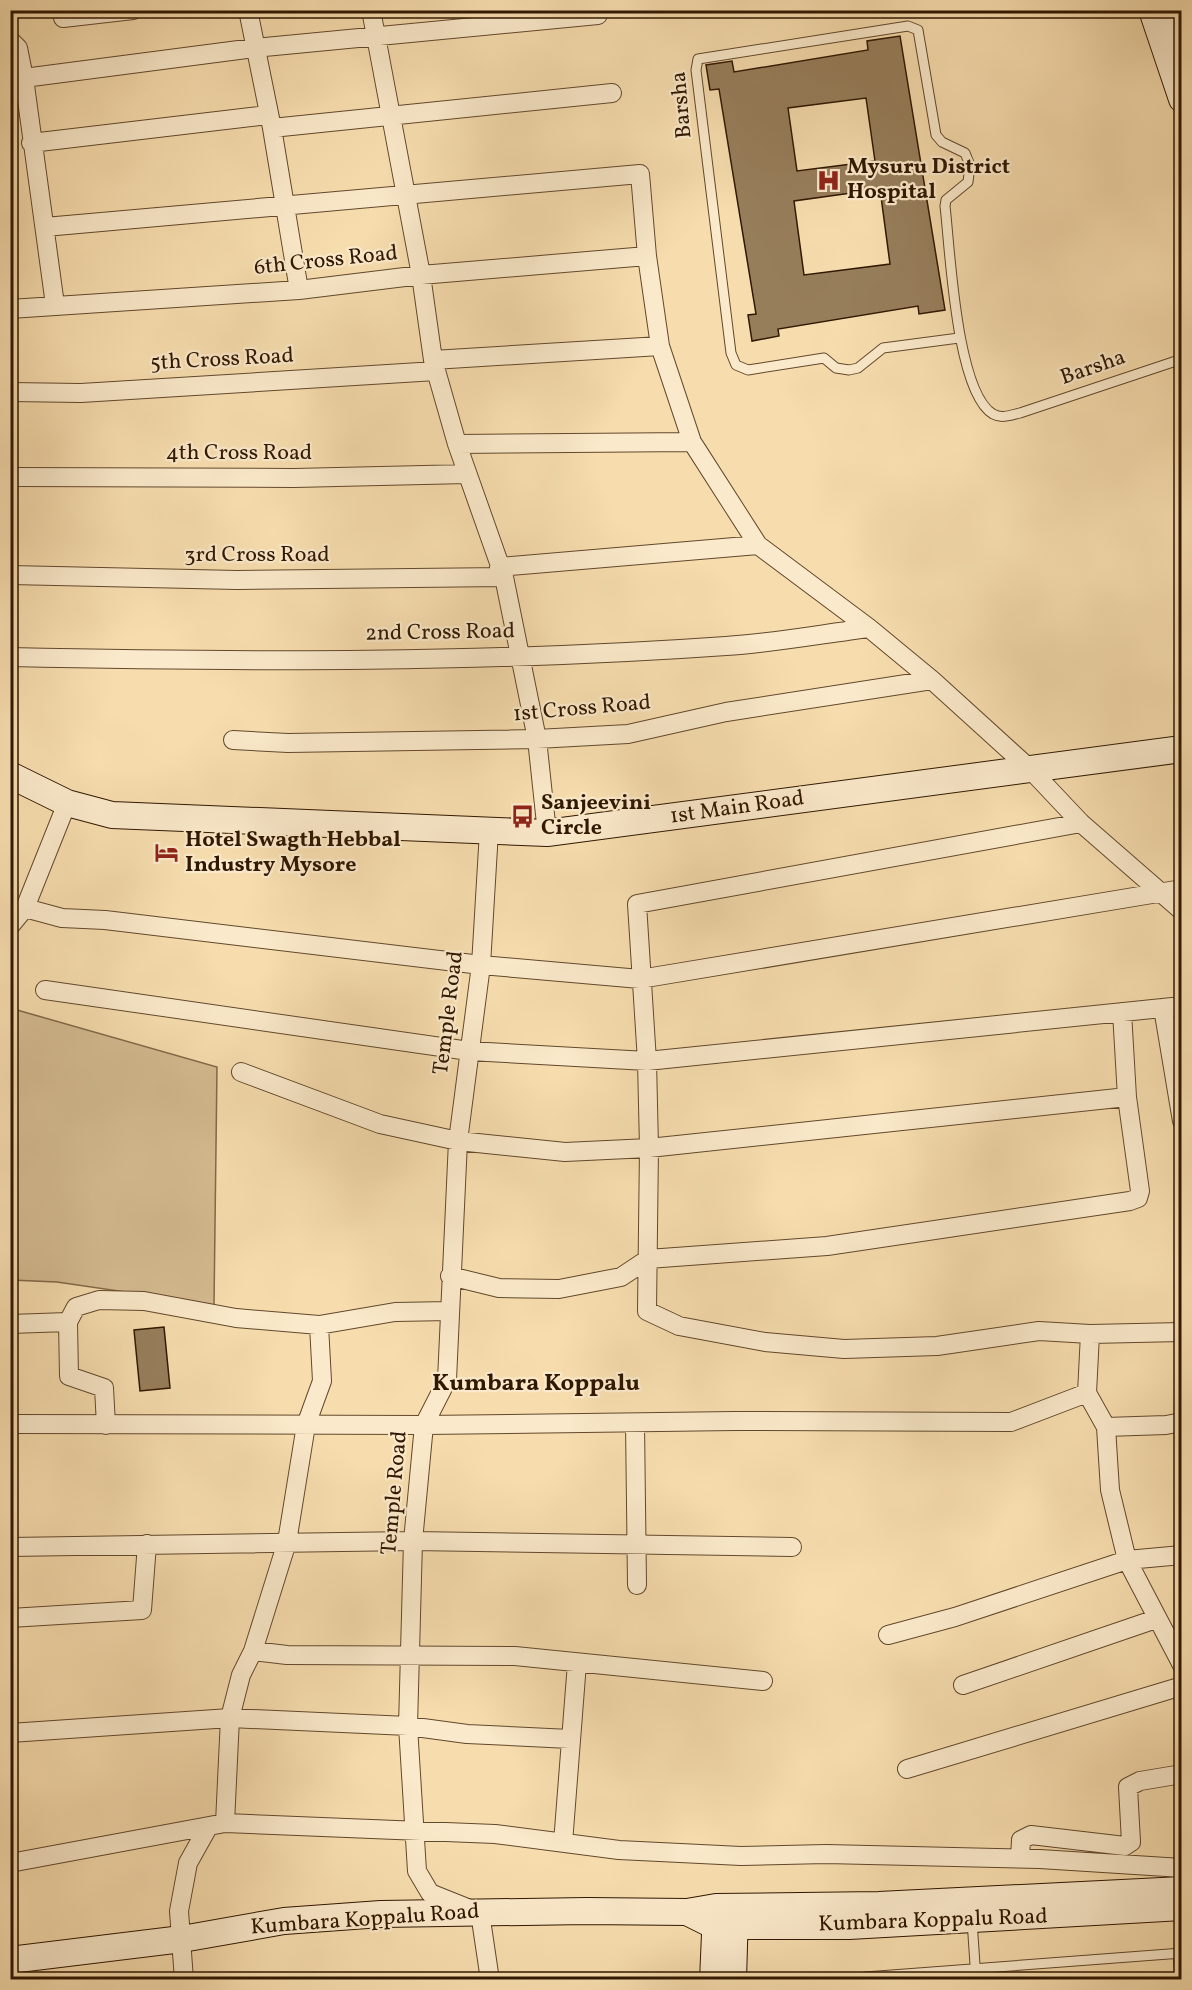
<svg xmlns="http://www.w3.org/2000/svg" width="1192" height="1990" font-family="Vollkorn,serif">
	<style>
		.green { fill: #d5bb91; stroke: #826949; stroke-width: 1.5 }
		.building { fill: #977e5b; stroke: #301701; stroke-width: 1.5; fill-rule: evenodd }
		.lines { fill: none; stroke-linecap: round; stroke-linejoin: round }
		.lane-casing { stroke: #62482c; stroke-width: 11 }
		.street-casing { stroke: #62482c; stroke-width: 20 }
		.secondary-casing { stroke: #301701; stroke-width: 28 }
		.lane { stroke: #fae9ca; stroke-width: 9 }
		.street { stroke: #fae9ca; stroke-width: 18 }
		.secondary { stroke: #fae9ca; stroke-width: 26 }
		.labels { text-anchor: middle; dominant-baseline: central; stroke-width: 4.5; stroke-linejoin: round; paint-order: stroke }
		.street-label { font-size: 22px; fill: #301701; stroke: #fae9ca }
		.poi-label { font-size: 22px; font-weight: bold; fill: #301701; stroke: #fae9ca; text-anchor: start }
		.neighbourhood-label { font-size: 24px; font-weight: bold; fill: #301701; stroke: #fae9ca }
	</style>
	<rect width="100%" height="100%" fill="#f7ddae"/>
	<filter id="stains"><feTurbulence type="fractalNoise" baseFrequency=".00333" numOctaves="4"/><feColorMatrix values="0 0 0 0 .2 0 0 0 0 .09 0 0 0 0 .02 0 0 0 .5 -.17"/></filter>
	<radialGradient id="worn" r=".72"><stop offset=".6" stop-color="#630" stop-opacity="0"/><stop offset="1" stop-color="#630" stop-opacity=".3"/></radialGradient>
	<path class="green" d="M10,1008L217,1067L214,1305L57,1282L11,1280Z"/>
	<path class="building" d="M900,36L945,310L919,314L918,306L778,329L779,336L752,341L748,315L756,314L719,89L710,90L706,65L732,61L734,72L868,50L867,41ZM866,98L875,161L797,171L788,108ZM880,189L890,264L804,275L794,201Z
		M164,1327L170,1388L140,1391L134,1330Z"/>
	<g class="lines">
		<defs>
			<path id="lane" d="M959,338L883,348L858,368L849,370L836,368L824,358L748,370L736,365L731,353L696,70L698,59L908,26L918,30L936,135L942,142L965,153L970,165L968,182L946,200L945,206C950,248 956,392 993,414C1002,419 1011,415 1020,413L1182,359
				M972,1920L976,1980
				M1178,1954L1180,1980
				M857,1980L865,1977L1182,1953"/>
			<path id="street" d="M248,10L272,128L299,290
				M371,10L421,275L433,360L457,444L504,577L537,739L547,833
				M63,18L133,10
				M10,40L18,48L24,78L55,305
				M24,78L254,48L598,15
				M272,128L612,93
				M31,143L268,115
				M45,227L640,174L647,256L660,346L692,442L758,545L869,628L932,680L1030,769L1081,823L1182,911
				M10,309L299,290L421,275L647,256
				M433,360L660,346
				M10,392L81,393L436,371
				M457,444L692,442
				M10,477L294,478L467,474
				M499,567L758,545
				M10,575L237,580L504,577
				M10,657C249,662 488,663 726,646C774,643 822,634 869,628
				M233,740L288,743L537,739L628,734L726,712L932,680
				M67,803L25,908L62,918L105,920L481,965L640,979L1182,889
				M1081,823L637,904L647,1061L649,1148L647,1311L679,1326L765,1342L844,1349L937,1346L1039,1331L1090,1334
				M489,831L481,965L458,1141L447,1380L424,1425L413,1541L408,1726L417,1871L430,1893L480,1913L490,1980
				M10,926L25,908
				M45,990L469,1051L647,1061L1182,1006
				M1163,1008L1182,1121
				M241,1072L380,1124L458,1141L565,1152L649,1148L1127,1097L1122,1012
				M450,1276L499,1288L559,1289L621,1277L648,1259L827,1246L1130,1201L1138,1198L1140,1191L1127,1097
				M68,1322L76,1307L99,1300L144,1301L236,1318L319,1325L395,1312L449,1311
				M10,1324L68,1322L69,1376L104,1388L106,1425
				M1087,1393L1106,1427L1166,1425L1182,1422
				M635,1423L637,1585
				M10,1424L424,1425L735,1421L1011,1422L1087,1393L1090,1334L1182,1332
				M1106,1427L1110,1490L1127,1560L1182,1665
				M10,1547L413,1541L792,1547
				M10,1618L142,1610L147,1544
				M888,1635L955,1617L1127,1560L1182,1555
				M253,1651L287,1655L515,1656L763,1681
				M963,1685L1156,1619
				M10,1733L230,1718L408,1726L467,1734L570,1739
				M907,1769L1182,1686
				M225,1823L230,1718L241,1675L253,1651L287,1542L306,1425L322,1381L319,1325
				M563,1843L577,1663
				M1020,1858L1021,1840L1031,1835L1125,1846L1131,1842L1128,1787L1140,1781L1182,1774
				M10,1863L225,1823L495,1834L619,1850L741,1856L826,1854L1040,1859L1182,1868
				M184,1980L179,1911L188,1863L207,1829"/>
			<path id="secondary" d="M1152,10L1182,99
				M1176,10L1182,29
				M10,775L67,803L112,815L547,833L1182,749
				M687,1912L715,1926H849L1182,1907
				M10,1960L182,1939L284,1921L381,1914L587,1911L687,1912L716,1907L879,1905L1182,1890
				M713,1980L716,1911
				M733,1980L735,1911"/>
		</defs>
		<use href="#lane" class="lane-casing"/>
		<use href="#street" class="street-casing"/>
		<use href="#secondary" class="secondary-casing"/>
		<use href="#lane" class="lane"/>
		<use href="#street" class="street"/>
		<use href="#secondary" class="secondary"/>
	</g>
	<defs>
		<symbol id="hospital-bare" viewBox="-9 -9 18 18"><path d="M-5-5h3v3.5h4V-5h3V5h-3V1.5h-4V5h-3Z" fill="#8f2418" stroke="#fae9ca" stroke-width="2.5" paint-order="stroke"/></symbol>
		<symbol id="bus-bare" viewBox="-9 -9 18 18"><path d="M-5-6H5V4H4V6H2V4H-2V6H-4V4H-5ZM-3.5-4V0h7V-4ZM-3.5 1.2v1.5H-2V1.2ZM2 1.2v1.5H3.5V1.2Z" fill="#8f2418" stroke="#fae9ca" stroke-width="2.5" paint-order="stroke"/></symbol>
		<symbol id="hotel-bare" viewBox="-9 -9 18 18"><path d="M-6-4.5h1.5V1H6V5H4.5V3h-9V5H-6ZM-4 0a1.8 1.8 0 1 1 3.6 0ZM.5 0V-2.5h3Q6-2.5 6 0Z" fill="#8f2418" stroke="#fae9ca" stroke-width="2.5" paint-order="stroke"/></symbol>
	</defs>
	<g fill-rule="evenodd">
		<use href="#hospital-bare" x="812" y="164" width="33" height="33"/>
		<use href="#bus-bare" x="506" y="800" width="33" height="33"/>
		<use href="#hotel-bare" x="150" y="836" width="33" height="33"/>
	</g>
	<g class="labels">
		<g class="street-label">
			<text transform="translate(682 105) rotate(-95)">Barsha</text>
			<text transform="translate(326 261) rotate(-6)">6th Cross Road</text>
			<text transform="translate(222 360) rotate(-3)">5th Cross Road</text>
			<text transform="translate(1093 368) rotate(-19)">Barsha</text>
			<text x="239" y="453">4th Cross Road</text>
			<text x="257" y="555">3rd Cross Road</text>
			<text transform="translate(440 633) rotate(-1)">2nd Cross Road</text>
			<text transform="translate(582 709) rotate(-5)">1st Cross Road</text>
			<text transform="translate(737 808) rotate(-8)">1st Main Road</text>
			<text transform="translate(449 1013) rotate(-83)">Temple Road</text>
			<text transform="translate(395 1493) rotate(-85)">Temple Road</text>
			<text transform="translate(365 1920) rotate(-4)">Kumbara Koppalu Road</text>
			<text transform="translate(933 1921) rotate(-2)">Kumbara Koppalu Road</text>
		</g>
		<g class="poi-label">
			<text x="847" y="167">Mysuru District<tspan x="847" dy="25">Hospital</tspan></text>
			<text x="541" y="803">Sanjeevini<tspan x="541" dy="25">Circle</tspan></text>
			<text x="185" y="840">Hotel Swagth Hebbal<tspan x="185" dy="25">Industry Mysore</tspan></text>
		</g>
		<g class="neighbourhood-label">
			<text x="536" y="1384">Kumbara Koppalu</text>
		</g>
	</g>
	<rect width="1192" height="1990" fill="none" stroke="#f7ddae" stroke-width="36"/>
	<rect x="12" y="12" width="1168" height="1966" fill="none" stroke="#301701" stroke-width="3"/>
	<rect x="18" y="18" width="1156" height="1954" fill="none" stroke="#301701" stroke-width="1.5"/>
	<rect width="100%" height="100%" filter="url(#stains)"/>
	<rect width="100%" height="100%" fill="url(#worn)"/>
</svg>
